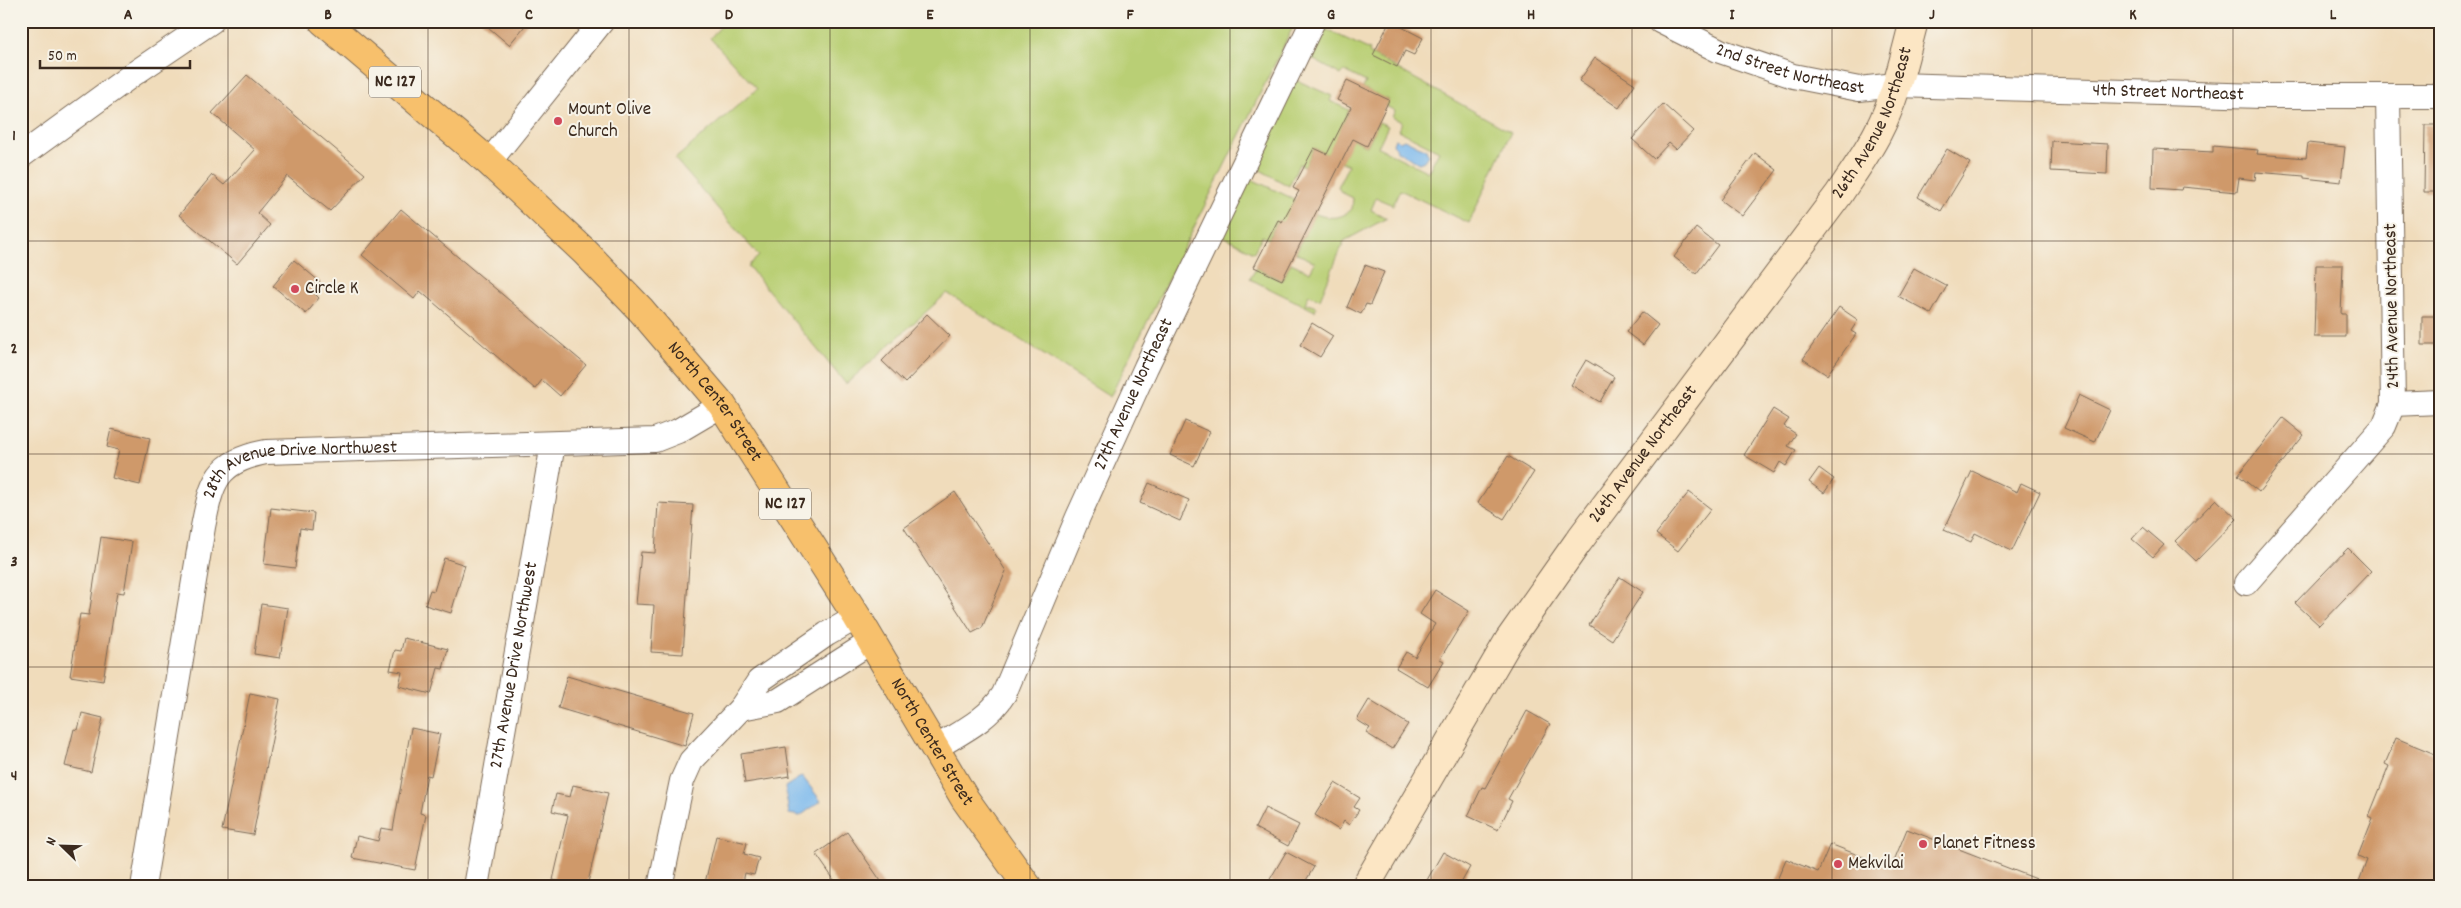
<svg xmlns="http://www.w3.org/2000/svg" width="2461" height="908" font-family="Dekko,sans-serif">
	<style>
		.green { fill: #b9cf74; stroke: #7a7c49 }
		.water { fill: #79b8ed; stroke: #5a7186 }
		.building { fill: #cf996b }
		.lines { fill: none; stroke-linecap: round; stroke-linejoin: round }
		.street-casing { stroke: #7a6855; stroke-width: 26 }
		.secondary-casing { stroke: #7a6855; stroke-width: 30 }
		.primary-casing { stroke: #7a6855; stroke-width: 30 }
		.street { stroke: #fff; stroke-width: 24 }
		.secondary { stroke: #fce6c4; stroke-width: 28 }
		.primary { stroke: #f7c06c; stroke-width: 28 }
		.grid { fill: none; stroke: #3b2a1e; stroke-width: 1; stroke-opacity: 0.55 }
		.poi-dot { fill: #d1495b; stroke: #f7f3e8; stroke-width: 2 }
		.labels { text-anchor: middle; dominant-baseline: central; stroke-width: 4; stroke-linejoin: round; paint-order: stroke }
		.shield { fill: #f7f3e8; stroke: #73665b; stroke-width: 1 }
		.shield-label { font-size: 18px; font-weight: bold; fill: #3b2a1e }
		.street-label { font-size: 19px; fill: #3b2a1e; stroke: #f7f3e8 }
		.poi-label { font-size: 19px; fill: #3b2a1e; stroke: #f7f3e8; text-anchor: start }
		.neatline { fill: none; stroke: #3b2a1e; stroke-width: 2 }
		.grid-label { font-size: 16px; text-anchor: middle; font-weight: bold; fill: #3b2a1e }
	</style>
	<rect width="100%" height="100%" fill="#f7f3e8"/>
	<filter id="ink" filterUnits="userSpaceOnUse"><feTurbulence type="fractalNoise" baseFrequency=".02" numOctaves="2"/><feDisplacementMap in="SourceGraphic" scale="10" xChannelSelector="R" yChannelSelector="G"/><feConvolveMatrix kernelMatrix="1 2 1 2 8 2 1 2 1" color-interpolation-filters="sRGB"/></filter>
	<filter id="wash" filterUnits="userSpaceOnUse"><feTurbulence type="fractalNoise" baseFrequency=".0096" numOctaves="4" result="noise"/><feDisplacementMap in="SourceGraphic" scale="20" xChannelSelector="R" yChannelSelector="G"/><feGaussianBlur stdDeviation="1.12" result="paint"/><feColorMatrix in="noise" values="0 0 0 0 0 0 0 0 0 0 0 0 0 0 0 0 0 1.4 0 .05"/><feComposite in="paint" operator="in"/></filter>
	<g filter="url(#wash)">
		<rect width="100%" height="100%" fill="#f0dcbb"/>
		<path class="green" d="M726,21H1296L1110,397L947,293L846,384L748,266L759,256L675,159L757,89L710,38Z
			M1323,28L1370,50L1369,53L1511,132L1469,223L1400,190L1393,205L1376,198L1371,210L1387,218L1344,241L1320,299L1309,295L1305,303L1316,307L1315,311L1250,279L1256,268L1282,281L1291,263L1310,272L1315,262L1296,253L1305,234L1278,220L1268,239L1262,236L1254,252L1221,235L1249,178L1294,199L1293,202C1310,212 1334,227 1352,209L1353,198L1341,192L1338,187L1348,165L1314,148L1305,166L1299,164L1289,186L1253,166L1296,80L1332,96L1330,101L1349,110L1339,132L1367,146L1379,122L1388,126L1378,147L1428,172L1439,151L1398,130L1402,122L1392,117L1395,111L1386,106L1389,100L1363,88L1366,82L1344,71L1341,75L1307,56Z"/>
		<path class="water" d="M1395,139L1400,141L1404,139L1426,150L1428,155L1424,161L1419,163L1397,151L1396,147L1393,144Z
			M802,776L821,801L800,816L789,814L785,787Z"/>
		<g id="blocks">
			<path class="building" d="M481,21H529L509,45Z
				M1390,21L1423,38L1414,55L1405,51L1397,67L1373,55Z
				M1595,58L1635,84L1619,108L1579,81Z
				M247,75L365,174L330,211L287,176L257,213L270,225L237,264L179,215L212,175L224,185L255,150L212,113Z
				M1347,80L1389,100L1367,146L1353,139L1282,280L1254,267L1278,220L1282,222L1299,191L1293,188L1314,148L1327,154L1351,107L1337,100Z
				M1663,104L1693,131L1676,149L1669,143L1654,159L1632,139Z
				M2425,125H2440V192H2424Z
				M2052,141L2108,144L2107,174L2051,171Z
				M2308,143L2345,147L2341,182L2304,178V176L2256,172L2255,180L2239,178L2237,192L2182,187L2181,190L2152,188L2153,149L2213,152V146L2258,150L2257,154L2306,158Z
				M1947,149L1970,163L1941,211L1918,197Z
				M1755,153L1777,170L1742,216L1720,200Z
				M401,209L586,365L560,396L542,380L535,389L420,291L414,299L362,255Z
				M1696,228L1718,245L1696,274L1674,257Z
				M294,260L320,282L312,291L319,298L306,314L273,286Z
				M1365,265L1384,272L1370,305L1366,304L1361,314L1347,307Z
				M2316,265H2343L2341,314H2346V337H2314Z
				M1914,268L1947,286L1931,314L1898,296Z
				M1839,307L1858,320L1851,331L1856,334L1827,375L1803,359Z
				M1642,312L1658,325L1643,345L1626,332Z
				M927,314L950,336L905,383L882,361Z
				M2422,316H2440V345H2422Z
				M1312,323L1333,336L1320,357L1300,345Z
				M1586,360L1614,377L1600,402L1571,385Z
				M2079,395L2110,410L2095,442L2064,428Z
				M1773,409L1789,419L1784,426L1796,434L1788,446L1796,450L1786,466L1780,462L1774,473L1744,455Z
				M2283,418L2304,435L2259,492L2238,475Z
				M1185,421L1210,432L1194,466L1170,455Z
				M111,429L150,438L140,485L112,478L119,450L107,447Z
				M1508,456L1534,472L1504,519L1478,503Z
				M1819,468L1834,479L1824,493L1809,482Z
				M1972,471L2017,492L2021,483L2040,492L2012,551L1975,533L1971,542L1944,530Z
				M1149,483L1189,500L1180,521L1140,503Z
				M955,492L1006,571L982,628L972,633L904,528Z
				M1689,492L1711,509L1678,551L1656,534Z
				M2216,499L2237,519L2196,561L2175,541Z
				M658,503L693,505L683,654L651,652L654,605L636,604L641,552L655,553Z
				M271,508L314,513L312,530L300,528L295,568L264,564Z
				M2143,527L2164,545L2153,557L2132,539Z
				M101,537L132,542L124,593L117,592L103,681L70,676L80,614L89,615Z
				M2348,548L2371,571L2319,625L2295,603Z
				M444,558L465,565L451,613L425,605L430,590L434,591Z
				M1620,577L1643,592L1612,640L1589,625Z
				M1435,590L1469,611L1440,659L1444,661L1428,687L1396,668L1406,652L1415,657L1435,624L1420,614Z
				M261,604L288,608L280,658L254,654Z
				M404,638L448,649L443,669L438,668L431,694L399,686L402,672L390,670L395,650L401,651Z
				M567,676L694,713L685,746L558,708Z
				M250,693L280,699L253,835L222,830Z
				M1369,700L1408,724L1392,749L1366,733L1370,728L1357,720Z
				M1527,711L1550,724L1508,799L1512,801L1498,830L1468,816L1482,787L1485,788Z
				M82,713L103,718L91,772L65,766L74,729L78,730Z
				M411,728L440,734L431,776L427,775L420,813L426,815L415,870L352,858L357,836L378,841L381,828L393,830Z
				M2396,738L2440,756V887H2357L2367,860L2358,856L2373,818L2369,816L2389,766L2385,764Z
				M786,747L790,776L745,783L741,754Z
				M1335,783L1360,798L1354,807L1359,810L1349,825L1344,821L1339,830L1315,815Z
				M573,785L608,793L587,887L553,880L568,815L552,811L556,794L570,797Z
				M1265,808L1299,825L1288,846L1255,828Z
				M1907,829L2052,885L2051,887H1774L1786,859L1818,872L1830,844L1891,868Z
				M847,832L885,887H839L816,854Z
				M716,836L747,843L744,854L759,858L754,875L745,873L742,887H704Z
				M1286,852L1314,867L1302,887H1270L1272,882L1269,881Z
				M1443,852L1470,867L1459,887H1423Z"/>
		</g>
	</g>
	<g filter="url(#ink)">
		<use href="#blocks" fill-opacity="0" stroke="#7a6855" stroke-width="1"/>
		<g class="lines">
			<defs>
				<g id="street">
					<path id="s1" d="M1660,21L1720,51L1793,76L1859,89L1896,85L2261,96H2440"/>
					<path d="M21,156L132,75L212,21"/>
					<path d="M489,162L602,21"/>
					<path d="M2393,404L2440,402"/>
					<path d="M2246,583L2384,426L2393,404L2388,96"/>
					<path d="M741,708L778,701L872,641"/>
					<path id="s2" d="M935,748C961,732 988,720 1004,694L1078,517L1146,367L1313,21"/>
					<path id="s3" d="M143,887L203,527C212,481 216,462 266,452L655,440L678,431L722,405"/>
					<path id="s4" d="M476,887L553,444"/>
					<path d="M660,887L682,781L691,761L741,708L759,681L827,634L857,617"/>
				</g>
				<g id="secondary">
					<path id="s5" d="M1365,887L1509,640L1578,542L1839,194C1852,174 1867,154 1878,132C1896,98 1904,58 1914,21"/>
				</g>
				<g id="primary">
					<path id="s6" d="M323,21L489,162L585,252L641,310L722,405L857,617L965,799L1028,887"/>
				</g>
			</defs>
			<use href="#street" class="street-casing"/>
			<use href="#secondary" class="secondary-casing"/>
			<use href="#primary" class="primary-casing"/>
			<use href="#street" class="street"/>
			<use href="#secondary" class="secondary"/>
			<use href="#primary" class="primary"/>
		</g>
	</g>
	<path class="grid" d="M228,21V887M428,21V887M629,21V887M830,21V887M1030,21V887M1230,21V887M1431,21V887M1632,21V887M1832,21V887M2032,21V887M2233,21V887M21,241H2440M21,454H2440M21,667H2440"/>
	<g class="poi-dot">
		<circle cx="558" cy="121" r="5"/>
		<circle cx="295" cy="289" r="5"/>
		<circle cx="1923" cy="844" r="5"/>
		<circle cx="1838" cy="864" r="5"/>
	</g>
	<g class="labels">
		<g class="shield">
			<rect x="369" y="66.5" width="52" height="31" rx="4"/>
			<rect x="759" y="488.5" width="52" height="31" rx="4"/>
		</g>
		<g class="shield-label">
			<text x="395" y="82">NC 127</text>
			<text x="785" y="504">NC 127</text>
		</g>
		<g class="street-label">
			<text stroke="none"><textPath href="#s1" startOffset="140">2nd Street Northeast</textPath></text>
			<text stroke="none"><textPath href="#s1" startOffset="521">4th Street Northeast</textPath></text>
			<text stroke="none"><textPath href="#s5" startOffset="920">26th Avenue Northeast</textPath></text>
			<text transform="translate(2393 306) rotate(-91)">24th Avenue Northeast</text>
			<text stroke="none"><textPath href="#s2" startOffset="415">27th Avenue Northeast</textPath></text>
			<text stroke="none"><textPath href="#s6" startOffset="548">North Center Street</textPath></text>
			<text stroke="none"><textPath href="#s5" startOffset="515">26th Avenue Northeast</textPath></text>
			<text stroke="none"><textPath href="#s3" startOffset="499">28th Avenue Drive Northwest</textPath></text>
			<text stroke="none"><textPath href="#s4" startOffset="225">27th Avenue Drive Northwest</textPath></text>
			<text stroke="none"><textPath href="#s6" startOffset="952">North Center Street</textPath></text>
		</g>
		<g class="poi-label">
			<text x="568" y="110">Mount Olive<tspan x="568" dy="22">Church</tspan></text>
			<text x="305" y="289">Circle K</text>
			<text x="1933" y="844">Planet Fitness</text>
			<text x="1848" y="864">Mekvilai</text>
		</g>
	</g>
	<rect width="2461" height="908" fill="none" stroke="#f7f3e8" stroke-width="55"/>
	<g transform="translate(62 846) rotate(293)" stroke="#f7f3e8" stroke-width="4" paint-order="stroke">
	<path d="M0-4L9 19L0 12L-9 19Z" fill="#3b2a1e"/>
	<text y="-8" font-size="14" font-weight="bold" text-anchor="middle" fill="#3b2a1e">N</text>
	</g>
	<path d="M40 60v8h150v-8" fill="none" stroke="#3b2a1e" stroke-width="2.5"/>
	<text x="48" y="60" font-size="15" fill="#3b2a1e" stroke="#f7f3e8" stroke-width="4" paint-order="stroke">50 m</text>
	<rect x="28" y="28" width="2406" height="852" class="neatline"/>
	<g class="grid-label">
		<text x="128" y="19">A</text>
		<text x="328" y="19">B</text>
		<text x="529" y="19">C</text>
		<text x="729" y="19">D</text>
		<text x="930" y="19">E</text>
		<text x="1130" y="19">F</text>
		<text x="1331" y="19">G</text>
		<text x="1531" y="19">H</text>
		<text x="1732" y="19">I</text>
		<text x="1932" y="19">J</text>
		<text x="2133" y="19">K</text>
		<text x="2333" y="19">L</text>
		<text x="14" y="140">1</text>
		<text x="14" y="353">2</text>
		<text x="14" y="566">3</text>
		<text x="14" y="780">4</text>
	</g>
</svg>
